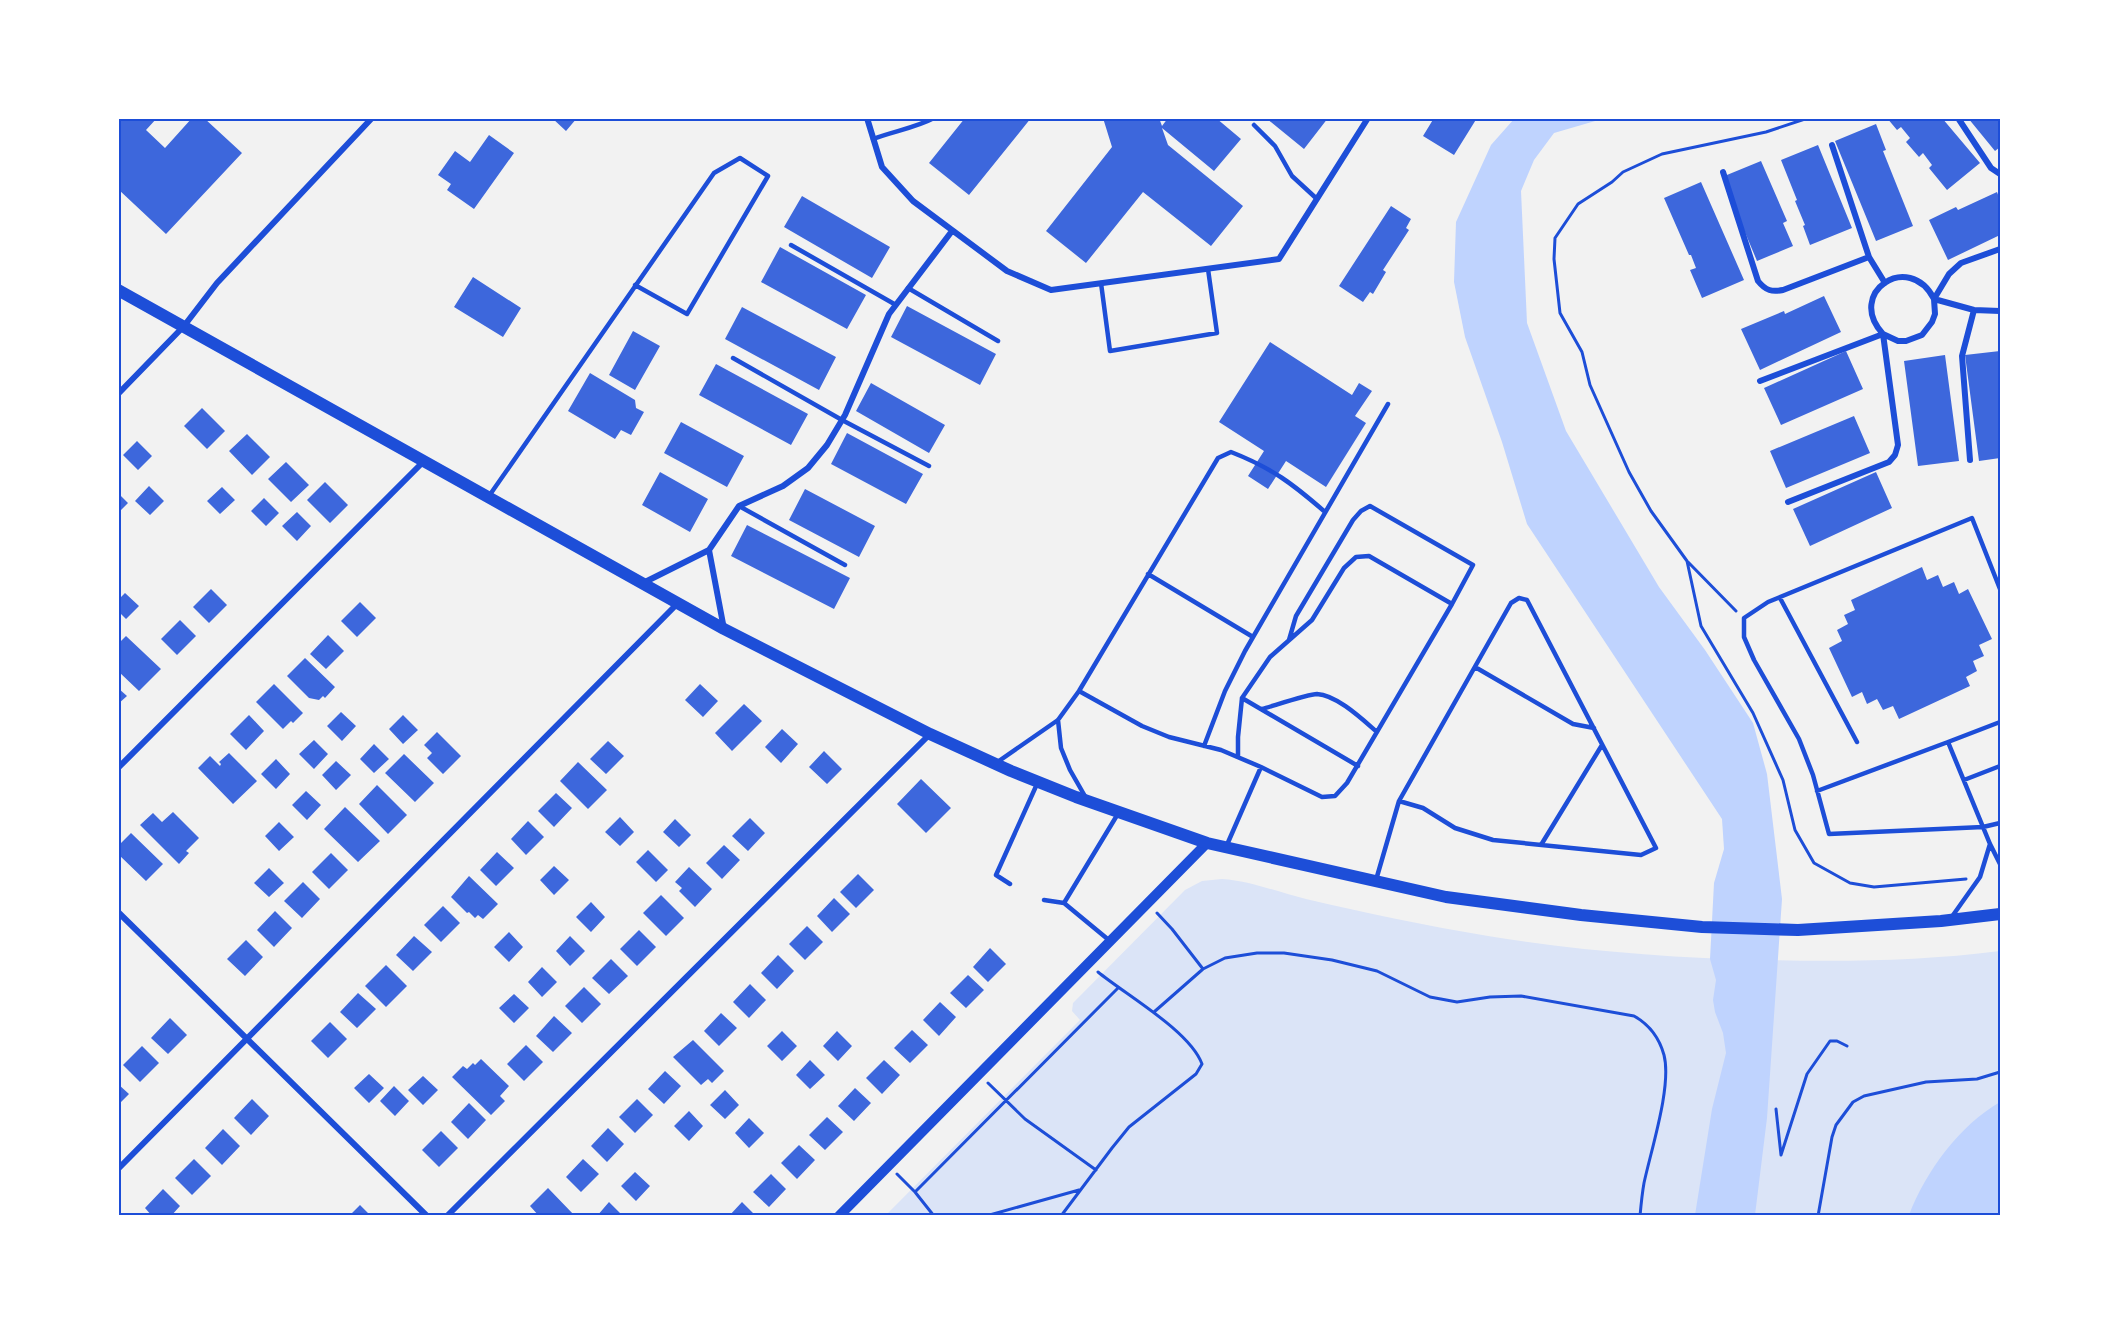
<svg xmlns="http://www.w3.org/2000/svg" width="2119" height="1334" font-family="'Golos Text',sans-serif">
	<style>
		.green { fill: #dbe4f7 }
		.water { fill: #bfd3fe }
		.building { fill: #3d67dc }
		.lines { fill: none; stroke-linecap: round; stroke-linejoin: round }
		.path { stroke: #1d4ed8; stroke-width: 3 }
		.service { stroke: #1d4ed8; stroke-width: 4.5 }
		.minor { stroke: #1d4ed8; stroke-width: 6 }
		.tertiary { stroke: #1d4ed8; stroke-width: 10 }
		.secondary { stroke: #1d4ed8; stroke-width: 12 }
		.neatline { fill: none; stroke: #1d4ed8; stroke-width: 2 }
	</style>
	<rect width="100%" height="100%" fill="#f2f2f2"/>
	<path class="green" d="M1222,879C1251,881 1277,892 1306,899C1366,913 1427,926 1488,936C1580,951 1672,958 1765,960C1843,962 1922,961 2000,951V1215L885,1216L1080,1020L1072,1011L1073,1003L1185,890L1202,881Z"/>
	<path class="water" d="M1514,119H1646H1602L1554,133L1534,160L1521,191L1527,323L1566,431L1659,587L1705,650L1753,723L1767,774L1782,899L1767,1118L1755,1215H1695L1712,1109L1726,1053L1723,1033L1715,1012L1713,1000L1716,980L1710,959L1714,883L1724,849L1722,819L1527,524L1502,442L1465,337L1454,282L1456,222L1491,145Z
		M2000,1102V1215H1909C1926,1171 1959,1126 2000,1102Z"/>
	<path class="building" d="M118,118H157L146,130L165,148L192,118H204L242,153L166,234L118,189Z
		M552,118H577L566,131Z
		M965,118H1031L969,195L929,163Z
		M1103,118H1159L1162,126L1168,118H1216L1241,139L1214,171L1162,128L1168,145L1243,206L1211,246L1143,192L1086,263L1046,231L1112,147Z
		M1266,118H1328L1304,149Z
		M1434,118H1477L1454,155L1423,136Z
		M1887,118H1942L1980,163L1947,190L1929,168L1932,165L1923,153L1919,157L1906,142L1910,138L1901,127L1897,130Z
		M1968,118H2000V147L1995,151Z
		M1876,124L1886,150L1883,151L1913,226L1876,241L1835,141Z
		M489,135L514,153L474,209L447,190L451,184L438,175L455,151L470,162Z
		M1818,145L1852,228L1810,245L1803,226L1805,225L1795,201L1797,200L1781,160Z
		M1761,161L1787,221L1783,223L1793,246L1757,261L1722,177Z
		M1701,182L1744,280L1702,298L1690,270L1696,268L1691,255H1689L1664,198Z
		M1997,192L2000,200V235L1948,260L1929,220L1956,207L1958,210Z
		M802,196L890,247L872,278L784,227Z
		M1391,206L1411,219L1406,228L1409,230L1383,270L1386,272L1373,294L1370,292L1363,302L1339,286Z
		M780,247L866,295L847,329L761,282Z
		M473,277L521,308L503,337L454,307Z
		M1824,296L1841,332L1760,370L1741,329L1784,311L1785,314Z
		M907,306L996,354L980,385L891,337Z
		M742,307L836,357L819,390L725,339Z
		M633,331L660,346L635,390L609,375Z
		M1270,342L1352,395L1359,383L1372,391L1355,416L1366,423L1326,487L1286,461L1268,489L1248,476L1264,451L1219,422Z
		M1846,351L1863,389L1781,425L1764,388Z
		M2000,351V458L1979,461L1965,355Z
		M1945,355L1959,461L1918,466L1904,361Z
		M716,364L808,414L791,445L699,395Z
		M590,373L635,400L636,408L644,412L631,435L621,430L615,439L568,411Z
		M871,383L945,425L929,453L856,411Z
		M202,408L225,431L207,449L184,426Z
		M1854,416L1870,453L1786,488L1770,451Z
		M681,422L744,456L727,487L664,453Z
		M847,433L923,474L906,504L831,464Z
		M247,434L270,457L252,475L229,451Z
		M137,441L152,456L138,470L123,455Z
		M286,462L309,485L291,502L268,479Z
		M660,472L708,499L690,532L642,505Z
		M1876,472L1892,508L1810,546L1793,509Z
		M325,482L348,505L330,523L307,500Z
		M149,486L164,501L150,515L135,501Z
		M222,487L235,500L220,514L207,501Z
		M805,489L875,526L859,557L789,520Z
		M118,493L128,503L118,513Z
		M264,498L279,513L266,526L251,511Z
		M297,512L311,526L297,541L282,526Z
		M747,525L850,578L834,609L731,556Z
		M1922,567L1927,580L1938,575L1943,587L1954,582L1959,594L1968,589L1992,639L1979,645L1984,656L1973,661L1977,671L1966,677L1970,686L1899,719L1893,706L1883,710L1877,699L1867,704L1862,692L1852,697L1829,648L1842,641L1837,630L1848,624L1844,615L1855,610L1851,600Z
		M211,589L227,605L209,623L193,607Z
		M125,593L139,606L126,619L118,611V600Z
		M360,602L376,618L357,637L341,621Z
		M180,620L196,636L177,655L161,639Z
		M328,635L344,651L326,669L310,654Z
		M126,636L161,669L139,691L118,671V644Z
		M305,658L335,687L325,698L323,696L319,700L309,698L287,676Z
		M274,684L303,713L293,723L291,721L283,729L256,702Z
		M700,684L718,701L703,717L685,700Z
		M118,688L127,696L118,704Z
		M744,704L762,721L732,751L715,733Z
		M341,712L356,726L342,741L327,726Z
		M249,715L264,731L246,750L230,734Z
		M403,715L418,730L403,744L389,729Z
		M782,729L798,744L781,763L765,747Z
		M437,732L461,756L443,774L427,758L432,753L424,745Z
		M314,740L328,754L314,769L299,754Z
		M608,741L624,756L606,774L590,759Z
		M374,744L389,759L374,773L360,759Z
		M824,751L842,769L827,784L809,767Z
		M229,753L257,781L233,804L198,768L210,756L220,766L221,764L219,762Z
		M404,754L434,783L415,802L385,773Z
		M276,759L290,774L276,789L261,774Z
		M336,761L351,775L336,790L322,775Z
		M578,762L607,790L588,809L560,781Z
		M921,779L951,808L926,833L897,804Z
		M377,785L407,815L388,834L359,804Z
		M306,791L321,805L307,820L292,805Z
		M556,793L572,808L554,827L538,811Z
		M345,807L380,841L358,862L324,829Z
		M173,812L199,838L186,851L189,853L179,864L140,825L153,813L162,822Z
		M620,817L634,832L620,846L605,832Z
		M750,818L765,833L748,851L732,836Z
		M675,819L691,835L679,847L663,832Z
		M528,821L544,837L526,855L511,839Z
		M279,822L294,837L279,851L265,836Z
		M131,833L163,864L146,881L118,854V846Z
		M724,845L740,860L722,879L706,863Z
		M648,850L668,870L656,882L636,862Z
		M497,852L514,868L496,886L480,870Z
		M331,853L348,870L329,889L312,872Z
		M554,866L569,880L554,895L540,880Z
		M689,867L712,889L695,907L679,891L682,888L675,882Z
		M269,868L284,883L269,897L254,883Z
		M858,874L874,890L856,908L840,892Z
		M469,876L498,904L483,919L478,915L475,918L469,912L467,913L451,897Z
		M303,882L320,899L302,918L284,901Z
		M661,895L684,918L666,936L643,913Z
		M834,898L850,914L832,932L817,916Z
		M591,902L605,917L591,932L576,917Z
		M443,906L460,923L441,942L424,925Z
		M275,911L292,928L274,947L257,930Z
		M807,926L823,942L805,960L789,944Z
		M639,930L656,947L637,966L620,949Z
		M509,932L523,947L509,962L494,947Z
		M414,936L432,952L413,971L396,955Z
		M570,936L585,951L570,966L556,951Z
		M246,940L263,957L245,976L227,959Z
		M990,948L1006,964L988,982L973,967Z
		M778,955L794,971L777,989L761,973Z
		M611,959L628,976L609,994L592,978Z
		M386,965L407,986L386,1007L365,986Z
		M542,967L557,982L542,997L528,982Z
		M968,975L984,990L966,1008L950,993Z
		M750,984L766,1000L749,1018L733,1002Z
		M584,987L601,1004L582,1023L565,1006Z
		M358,993L376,1009L357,1028L340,1012Z
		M514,994L529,1008L514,1023L499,1008Z
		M940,1002L956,1017L939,1036L923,1020Z
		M721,1013L737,1028L719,1046L704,1031Z
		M554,1016L572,1033L553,1052L536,1036Z
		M170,1018L187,1035L168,1054L151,1038Z
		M330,1022L347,1039L328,1058L311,1041Z
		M912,1030L928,1045L910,1063L894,1048Z
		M782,1031L797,1046L782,1061L767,1046Z
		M837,1031L852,1046L838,1061L823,1046Z
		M693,1040L724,1071L712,1083L708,1079L701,1085L673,1057Z
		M526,1045L543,1062L524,1081L507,1064Z
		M142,1046L159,1063L140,1082L123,1065Z
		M481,1059L509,1086L500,1096L505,1101L491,1115L452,1077L463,1066L467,1069L473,1063L475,1065Z
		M810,1060L825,1075L810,1089L796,1075Z
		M884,1060L900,1075L882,1094L866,1078Z
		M665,1071L681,1086L664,1104L648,1089Z
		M369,1074L384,1088L369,1103L354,1088Z
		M423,1076L438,1090L423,1105L408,1090Z
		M118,1084L129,1094L118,1105Z
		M394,1086L409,1101L395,1116L380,1101Z
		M855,1088L871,1103L854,1121L838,1106Z
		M725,1090L739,1105L725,1119L710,1105Z
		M252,1099L269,1116L251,1135L234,1118Z
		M637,1099L653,1115L635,1133L619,1117Z
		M469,1103L486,1120L468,1139L451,1122Z
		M689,1111L703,1126L689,1141L674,1126Z
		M827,1117L843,1132L825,1150L809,1135Z
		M749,1118L764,1133L749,1148L735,1133Z
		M608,1128L624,1144L607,1162L591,1146Z
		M223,1129L240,1146L222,1165L205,1148Z
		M441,1131L458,1148L439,1167L422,1150Z
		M799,1145L815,1160L797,1179L781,1163Z
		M194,1159L211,1176L192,1195L175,1178Z
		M583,1159L599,1174L581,1192L566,1177Z
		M635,1172L650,1186L636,1201L621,1186Z
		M771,1174L786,1189L769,1207L753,1192Z
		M548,1188L575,1216H539L530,1206Z
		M163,1189L180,1206L171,1216H152L145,1208Z
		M609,1202L623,1216H597Z
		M742,1202L756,1216H729Z
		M360,1205L371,1216H349Z"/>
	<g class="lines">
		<path class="path" d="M1808,118L1766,132L1662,154L1623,172L1612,182L1578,204L1555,238L1554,259L1560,313L1582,352L1590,385L1629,472L1651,511L1687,561L1701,626L1753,713L1783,780L1795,830L1814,863L1850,883L1874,887L1966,879
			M1688,562L1736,611
			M1157,913L1172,929L1203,969
			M1154,1012L1203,969L1225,958L1257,953H1284L1332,960L1377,971L1430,997L1457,1002L1490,997L1521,996L1634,1016C1650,1025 1659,1037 1664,1055C1672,1086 1651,1150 1644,1183C1642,1194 1641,1205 1640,1216
			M988,1083L1025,1119L1096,1170
			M1776,1109L1781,1155L1807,1074L1830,1041H1837L1847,1046
			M897,1174L915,1192
			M934,1216L915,1192L1118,988
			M986,1216L1079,1190
			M1061,1216L1112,1148L1129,1127L1196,1074L1202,1064C1190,1031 1126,995 1098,972
			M1818,1216L1832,1137L1836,1125L1853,1102L1864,1096L1926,1082L1977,1079L2000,1072"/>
		<path class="service" d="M1254,125L1275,146L1292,176L1317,199
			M873,139C894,131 915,128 934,118
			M791,245L896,305
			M1101,283L1110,351L1217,333L1208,269
			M908,288L998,341
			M733,358L842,420L929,466
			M489,496L714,173L740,158L768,176L687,314L635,285
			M739,506L845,565
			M1148,574L1253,637
			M2000,589L1972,518L1768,602L1744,618V637L1754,660L1799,739L1813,775L1829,834L1983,827L2000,823
			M1780,598L1857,742
			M1289,640L1296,616L1353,520L1361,511L1370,506L1473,565L1452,604
			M1475,667L1573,724L1594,728
			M1079,691L1142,726L1169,737L1221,750L1261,767L1322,797L1335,796L1347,783L1452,604L1369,556L1356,557L1344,568L1312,620L1270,657L1242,698L1238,737V757
			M1242,698L1358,766
			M1262,709C1273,706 1308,694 1317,694C1337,695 1363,720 1377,732
			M1058,720L1061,748L1070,770L1086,798
			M2000,722L1948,742L1990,844L2000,864
			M1204,746L1225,691L1245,651L1388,404
			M996,763L1058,720L1079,691L1218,458L1231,452C1272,468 1293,484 1325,512
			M1964,780L2000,766
			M1817,791L1948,742
			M1541,845L1602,745
			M1226,847L1261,767
			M1376,880L1399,801L1511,603L1519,598L1527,600L1656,848L1641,855L1493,840L1455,828L1423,808L1399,801
			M1010,884L996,875L1037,784
			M1044,900L1064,903
			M1951,918L1980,877L1990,844
			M1110,941L1064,903L1119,812"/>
		<path class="minor" d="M867,118L882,167L913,201L1007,271L1051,290L1279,259L1368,118
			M1958,118L1991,168L2000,174
			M1832,145L1869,257L1885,283
			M1723,172L1758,281C1766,291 1772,292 1783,290L1869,257
			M1760,381L1883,334L1898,341H1906L1922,335L1932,322L1935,314L1934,299L1949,274L1961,263L2000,249
			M118,394L184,326L217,283L372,118
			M1970,460L1962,356L1974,310
			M1788,502L1889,462L1895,455L1898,445L1883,334C1845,293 1909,250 1934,299L1974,310L2000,311
			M709,550L724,629
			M643,583L709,550L739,506L783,486L808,468L827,445L845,415L889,314L952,231
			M118,768L424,461
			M118,912L427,1216
			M118,1169L678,603
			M447,1216L930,734"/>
		<path class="tertiary" d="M839,1216L1207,843"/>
		<path class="secondary" d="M118,290L724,629L930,734L1011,771L1076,797L1207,843L1446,897L1581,915L1702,927L1798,930L1941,921L2000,914"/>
	</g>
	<rect width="2119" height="1334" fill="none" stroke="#ffffff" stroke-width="240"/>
	<rect x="120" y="120" width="1879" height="1094" class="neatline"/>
</svg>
